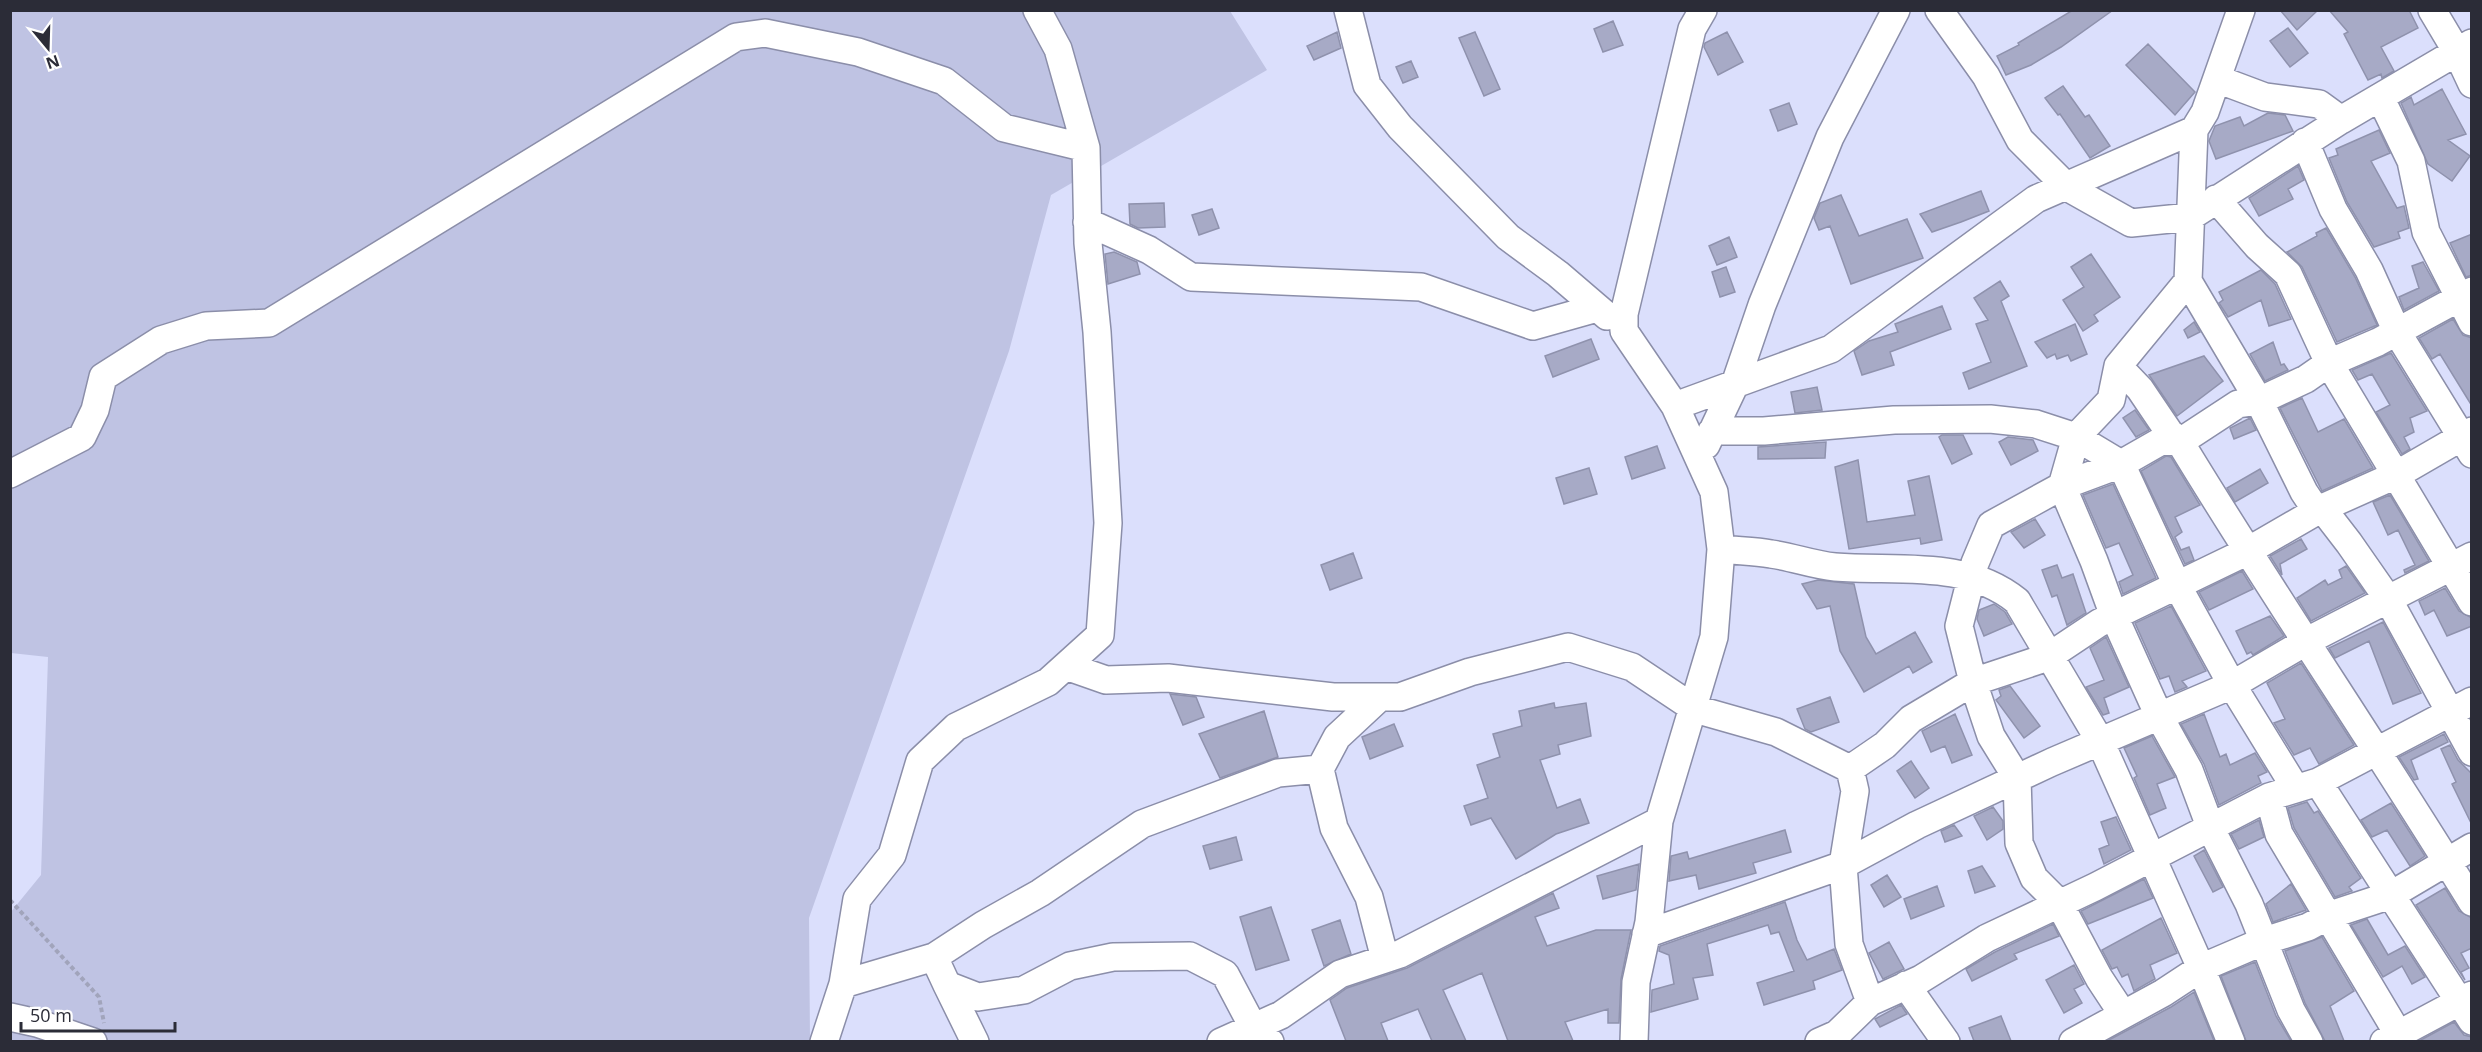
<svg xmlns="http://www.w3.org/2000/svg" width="2482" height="1052" font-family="'Open Sans',sans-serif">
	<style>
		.green { fill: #bfc3e3 }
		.building { fill: #a7aac6; stroke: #8f92ad; stroke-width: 1.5 }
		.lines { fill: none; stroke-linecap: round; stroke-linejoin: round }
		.minor-casing { stroke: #8b8ea9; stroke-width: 30 }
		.path { stroke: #a1a4bb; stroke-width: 4; stroke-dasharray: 4.5 3; stroke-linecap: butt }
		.minor { stroke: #fff; stroke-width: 27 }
	</style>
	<rect width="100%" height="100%" fill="#dbdffc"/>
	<path class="green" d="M11,11H1230L1267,70L1051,195L1009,351L809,918L810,1041H11L10,913L41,875L48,657L11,653Z"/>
	<path class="building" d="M2073,10H2113L2061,47L2031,65L2006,75L1997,56L2019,45L2018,43Z
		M2280,10H2318L2297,30Z
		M2329,10H2409L2418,28L2381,47L2394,71L2382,78L2381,74L2368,80L2344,34L2348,32Z
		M1613,21L1623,45L1603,52L1594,29Z
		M2288,28L2308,53L2290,67L2270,41Z
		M1337,32L1341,48L1314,60L1307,46Z
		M1475,32L1500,89L1484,96L1459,38Z
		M1727,32L1743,62L1718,75L1704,47L1705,43Z
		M2148,44L2195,92L2175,115L2126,65Z
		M1411,61L1418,77L1403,83L1396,67Z
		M2063,86L2085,117L2089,115L2110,146L2090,158L2060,114L2058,115L2045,98Z
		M2442,89L2466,134L2448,140L2470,156L2452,181L2428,164L2401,103L2411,97L2414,105Z
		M1789,103L1797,124L1778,131L1770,110Z
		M2268,113L2285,115L2293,131L2216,159L2209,141L2215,126L2240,117L2244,126Z
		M2379,130L2390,153L2371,161L2397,208L2404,206L2409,228L2398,232L2400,238L2374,247L2347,202L2329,158L2338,155L2336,149Z
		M2298,166L2304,180L2288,189L2293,199L2259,216L2249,198Z
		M1981,191L1989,211L1961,222L1932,232L1920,214Z
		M1841,195L1859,236L1907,219L1923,258L1851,284L1830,226L1819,230L1814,218L1820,203Z
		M1164,203L1165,227L1138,228L1130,224L1129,204Z
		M1212,209L1219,228L1199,235L1192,215Z
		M2326,228L2355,277L2377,325L2337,342L2302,267L2287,252L2317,236L2316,233Z
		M2472,234V275L2466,277L2450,243Z
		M1729,237L1737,257L1717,265L1709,246Z
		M1114,252L1137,262L1140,274L1108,284L1105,254Z
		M2091,254L2120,297L2094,315L2098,321L2083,331L2063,300L2084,287L2071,267Z
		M2423,262L2439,291L2404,310L2399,297L2419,288L2412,266Z
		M1726,267L1735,292L1720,297L1712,272Z
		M2261,270L2275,284L2291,319L2269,326L2261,300L2228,317L2219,303L2223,300L2219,292Z
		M2000,281L2009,296L2001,301L2027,366L1969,389L1963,373L1991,362L1976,324L1988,320L1974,298Z
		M1942,306L1951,329L1890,352L1894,365L1862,375L1854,351L1869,341L1898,332L1895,324Z
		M2453,319L2463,335L2472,338V406L2440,354L2432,359L2419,338Z
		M2194,322L2200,332L2188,338L2184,330Z
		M2075,324L2087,354L2071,361L2068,355L2057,359L2055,354L2047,358L2035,342Z
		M1591,339L1599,359L1553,377L1545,356Z
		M2273,342L2281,365L2284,364L2288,370L2265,381L2250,354Z
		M2391,353L2427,411L2410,418L2414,432L2404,437L2410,449L2402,454L2376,412L2390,405L2372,374L2358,380L2352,370Z
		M2204,356L2223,381L2177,416L2149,375Z
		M1817,387L1822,410L1795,413L1791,392Z
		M2302,398L2318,432L2344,419L2373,468L2322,491L2280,408Z
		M2135,410L2149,430L2136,437L2123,418Z
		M2250,418L2256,430L2234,439L2230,428Z
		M1942,435H1963L1972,454L1952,464L1939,437Z
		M2008,437L2033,440L2038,451L2011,465L1999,442Z
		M1826,442L1825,458L1758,459V447Z
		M1657,446L1665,468L1632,479L1625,457Z
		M2166,456L2171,457L2200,505L2175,517L2182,532L2175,537L2181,550L2189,547L2194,560L2185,564L2141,471Z
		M1858,460L1867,522L1915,515L1908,481L1929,476L1942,540L1921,544L1920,538L1849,549L1835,467Z
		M1589,468L1597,494L1564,504L1556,478Z
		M2260,469L2268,483L2235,502L2227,488Z
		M2113,484L2156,578L2123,594L2119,582L2133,575L2119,543L2106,548L2083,495Z
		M2390,495L2429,561L2405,573L2404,570L2415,565L2398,530L2388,535L2373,502Z
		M2035,519L2045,535L2024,548L2011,532Z
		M2301,539L2307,549L2280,564L2282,575L2270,556Z
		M1353,553L1362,578L1330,590L1321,565Z
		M2057,565L2062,578L2073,574L2086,613L2067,625L2057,595L2052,597L2042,570Z
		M2346,566L2365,593L2311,621L2297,598L2325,580L2328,585L2342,578L2339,570Z
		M2242,571L2253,589L2209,610L2199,592Z
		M1818,580L1854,584L1866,637L1876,654L1915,632L1932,662L1913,673L1909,666L1864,692L1840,651L1830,606L1817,609L1802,584Z
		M2445,588L2459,611L2472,618V626L2447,636L2434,610L2425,615L2419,601Z
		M1994,604L2005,612L2012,624L1984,636L1977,619L1979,610Z
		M2171,606L2206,671L2182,681L2187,687L2175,692L2169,676L2160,679L2135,623Z
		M2270,616L2284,636L2253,655L2251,652L2247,654L2236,631Z
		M2383,622L2421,693L2393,704L2369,641L2335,658L2329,648Z
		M2106,637L2129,687L2104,698L2109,713L2103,715L2086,687L2104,680L2090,648Z
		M2301,663L2354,745L2319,764L2310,748L2294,755L2274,723L2285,719L2267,683Z
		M2010,686L2040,726L2024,738L1996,700L2001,696L1999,690Z
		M1170,694L1196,697L1204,717L1183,725Z
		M1830,697L1839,722L1811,732L1805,729L1797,709Z
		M1554,703L1555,708L1586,703L1591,736L1558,745L1560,754L1540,760L1557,808L1580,799L1589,823L1556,834L1516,859L1491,818L1471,825L1464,806L1488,798L1477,765L1500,757L1493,734L1522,726L1519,711Z
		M1264,711L1278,757L1220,778L1199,734Z
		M1955,714L1972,755L1952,763L1945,746L1931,752L1922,731Z
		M2204,714L2220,757L2226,754L2230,765L2255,753L2267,772L2258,776L2261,783L2219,805L2204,764L2181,724Z
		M1394,724L1403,746L1370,759L1362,737Z
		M2444,734L2448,742L2411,760L2418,779L2414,780L2399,757Z
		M2152,736L2175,777L2157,784L2166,808L2150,815L2134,778L2137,776L2124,748Z
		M2450,745L2458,760L2472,774V825L2452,784L2456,782L2441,749Z
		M1911,761L1929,788L1915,798L1897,771Z
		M2307,802L2314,813L2318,811L2361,878L2349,887L2352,891L2335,897L2294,828L2288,808Z
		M2391,803L2425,856L2410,866L2387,830L2372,837L2361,820Z
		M1993,807L2003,821V829L1987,840L1974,816Z
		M2116,817L2131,850L2104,864L2099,849L2109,845L2101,822Z
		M2259,820L2264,837L2239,849L2231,834Z
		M1954,825L1962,836L1945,842L1941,831Z
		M1785,830L1791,852L1753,863L1756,873L1699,889L1696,875L1669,881L1671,856L1687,852L1689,859Z
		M1236,837L1242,860L1210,869L1203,846Z
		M2204,850L2223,887L2213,892L2194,856Z
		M1639,864L1636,890L1603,899L1597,876Z
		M1982,866L1995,886L1975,893L1968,871Z
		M1887,875L1901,897L1884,907L1871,885Z
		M2144,879L2153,898L2088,924L2081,911Z
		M2291,884L2306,910L2273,922L2266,904Z
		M1937,886L1944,906L1911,919L1904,899Z
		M2445,888L2459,911L2472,918V948L2461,953L2469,968L2461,972L2465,980L2416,905Z
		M1553,893L1559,908L1535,917L1547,946L1596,930H1631L1621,979L1619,1023H1608V1009L1565,1022L1573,1041H1508L1482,973L1443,990L1466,1041H1432L1418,1009L1381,1023L1388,1041H1346L1330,1000L1347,988L1407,968Z
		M1785,902L1797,940L1807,960L1834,949L1842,970L1813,981L1815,989L1764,1005L1757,983L1794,971L1779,932L1771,934L1768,925L1707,944L1713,975L1693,978L1698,999L1651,1012L1652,990L1674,984L1669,955L1659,951L1660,946Z
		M1271,907L1289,960L1256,970L1240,917Z
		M2161,918L2177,953L2150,965L2155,979L2134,991L2128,974L2122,977L2117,967L2112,969L2102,950Z
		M2367,919L2388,955L2405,946L2425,977L2412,984L2402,966L2383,977L2351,925Z
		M1340,920L1351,954L1324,966L1312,930Z
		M2053,924L2059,936L2014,954L2017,959L1972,981L1966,969L1995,952Z
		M2322,937L2354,991L2330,1006L2344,1041H2325L2305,1003L2285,951Z
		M1889,942L1904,969L1883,979L1869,953Z
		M2255,962L2276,1016L2291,1041H2246L2221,976Z
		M2074,965L2084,984L2074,989L2082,1003L2064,1013L2046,980Z
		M2194,992L2214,1041H2107L2171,1007Z
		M1901,1005L1907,1014L1880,1027L1875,1019Z
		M2001,1016L2011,1041H1974L1969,1028Z
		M2454,1022L2464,1035L2472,1037V1041H2419Z"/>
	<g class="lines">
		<defs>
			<path id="minor" d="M1348,10L1367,85L1400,127L1508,237L1558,274L1607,316
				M1939,10L1986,76L2020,140L2067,187L2131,223L2190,217L2341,120
				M2241,10L2205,112L2194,130L2188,281L2118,366L2111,400L2076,437L2062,486L2094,561L2114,616L2159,716L2189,770L2211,829L2249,904L2291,1010L2309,1042
				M2432,10L2457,52L2472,84
				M2217,79L2265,97L2319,104L2341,120L2472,43
				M2382,96L2384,105L2411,161L2426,232L2472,322
				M2305,142L2333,209L2369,270L2397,332L2472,454
				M2216,199L2257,246L2288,274L2329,363L2472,602
				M1087,222L1149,250L1191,277L1421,287L1533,326L1597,308
				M2188,281L2259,401L2304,492L2312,504L2322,508L2349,543L2388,599L2472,752
				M2118,366L2140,389L2169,432L2180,442C2274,597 2377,747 2472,902
				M1675,406L1735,384L1762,305L1830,137L1896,10
				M1712,431H1764L1894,420L1990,419L2036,424L2076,437L2121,464L2177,585L2232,685L2296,789
				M1706,445L1735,384L1831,349L2036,199L2194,130
				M10,474L82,437L95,410L103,377L161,340L206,326L269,323L736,37L765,33L858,52L944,81L1004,128L1086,148
				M1721,549C1738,551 1755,551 1771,554C1793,557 1813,565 1835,567C1896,572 1965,559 2017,601L2100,741L2201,968L2231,1042
				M1066,666L1106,680L1168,678L1333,697H1400L1470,672L1568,647L1632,667L1695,709L1776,732L1850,769
				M1380,697L1337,737L1320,769L1334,828L1369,897L1385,959
				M2318,782L2472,1021
				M2269,797L2279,834L2403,1042
				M1646,934L1843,865L1917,825L2052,762L2232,685L2307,641L2472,556
				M934,957L947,985L978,997L1024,990L1070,966L1113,957L1190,956L1225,974L1253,1027L1270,1042
				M843,984L934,957L983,925L1040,893L1142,824L1278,773L1320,769
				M947,985L975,1042
				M1906,985L1946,1042
				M1870,1002L1921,979L1987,938L2095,887L2269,797L2318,782L2472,701
				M2122,1013L2099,978L2059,903L2034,878L2019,843L2017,778L1991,736L1973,682L2048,657L2099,623L2246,552L2322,508L2396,475L2472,431
				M10,1017L37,1023L93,1042
				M824,1042L843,984L857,899L892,855L920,761L956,727L1048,682L1100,635L1108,523L1097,332L1088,243L1086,148L1058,49L1037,10
				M1221,1042L1281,1015L1340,974L1400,954L1659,821
				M1634,1042L1636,982L1649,922L1659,821L1714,637L1721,549L1714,492L1675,406L1624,331V314L1692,29L1703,10
				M1819,1042L1837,1034L1870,1002L1849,944L1843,865L1855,791L1850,769L1885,745L1911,719L1973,682L1959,626L1975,563L1991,525L2062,486L2121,464L2163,440L2180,442L2238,404L2259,401L2306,379L2329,363L2378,342L2472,291
				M2073,1042L2163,993L2201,968L2264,941L2308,927L2330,915L2391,895L2472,847
				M2384,1042L2472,995"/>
		</defs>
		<use href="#minor" class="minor-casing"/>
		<path class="path" d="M10,900L99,997L104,1023"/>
		<use href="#minor" class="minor"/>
	</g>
	<rect width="2482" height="1052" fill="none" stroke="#2b2c37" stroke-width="24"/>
	<g transform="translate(48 48) rotate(161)" stroke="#ffffff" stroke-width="4.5" paint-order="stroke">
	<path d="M0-4.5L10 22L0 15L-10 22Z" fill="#2b2c37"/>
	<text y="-9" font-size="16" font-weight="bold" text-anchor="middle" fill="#2b2c37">N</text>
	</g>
	<path d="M21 1022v9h154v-9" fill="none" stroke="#2b2c37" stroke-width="3"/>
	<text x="30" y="1022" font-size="18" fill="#2b2c37" stroke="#ffffff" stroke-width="4.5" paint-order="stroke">50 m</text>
</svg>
